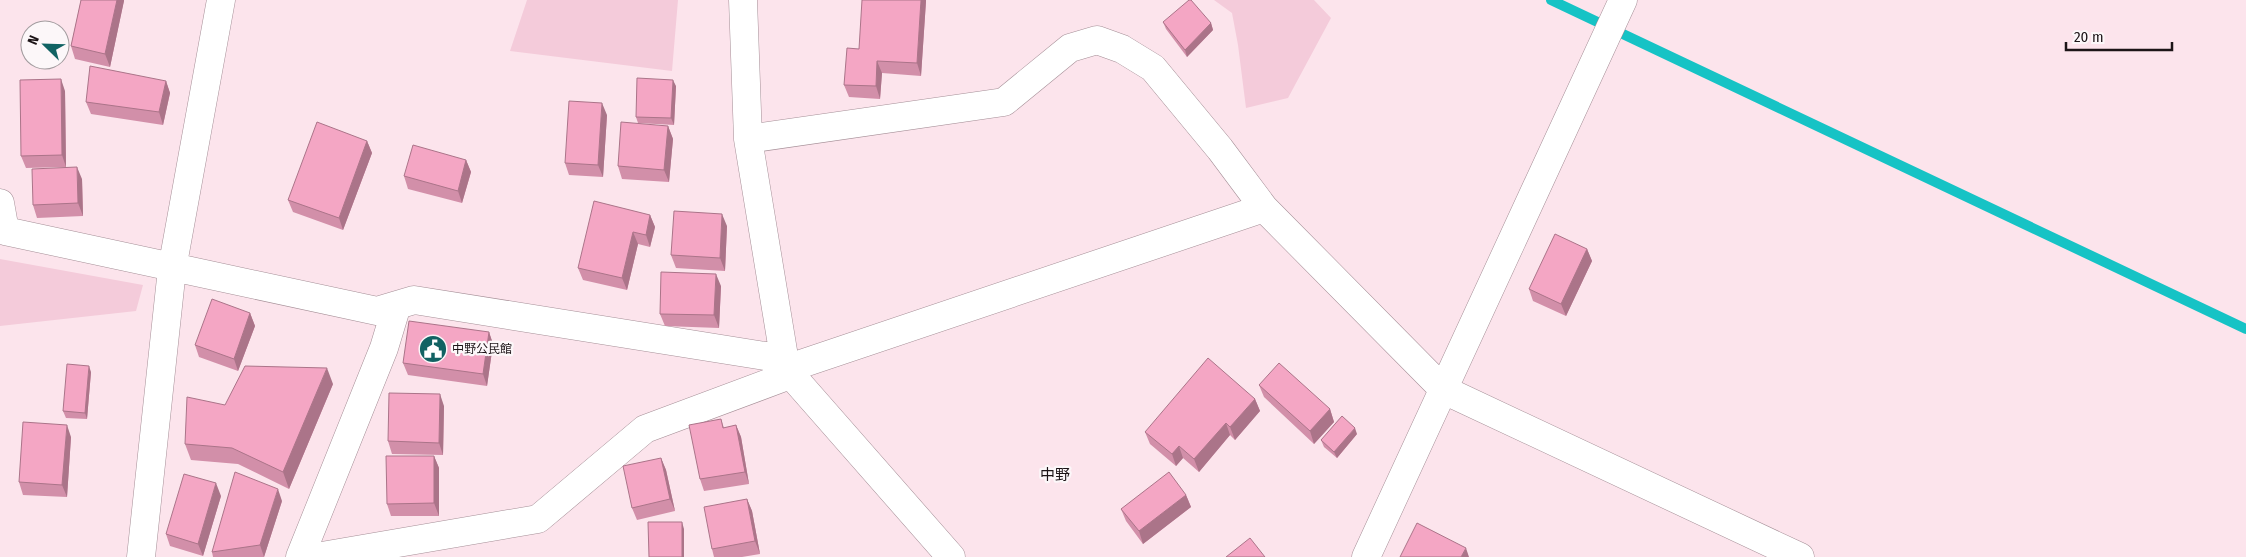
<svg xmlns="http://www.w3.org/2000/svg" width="2246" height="557" font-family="'Fira Sans Condensed','Noto Sans JP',sans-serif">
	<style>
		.green { fill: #f4cbda }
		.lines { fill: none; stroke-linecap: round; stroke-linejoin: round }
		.stream { stroke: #16c3c5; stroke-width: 10 }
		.minor-casing { stroke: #a58f97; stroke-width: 29 }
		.minor { stroke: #fff; stroke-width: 28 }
		.wall { fill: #d28fa9 }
		.shaded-wall { fill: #ab7489 }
		.building { fill: #f4a6c4; stroke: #ab7489 }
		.labels { text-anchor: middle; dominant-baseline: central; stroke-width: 4.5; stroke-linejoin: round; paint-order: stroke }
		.poi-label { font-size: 12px; fill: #1c1417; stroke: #fcf7f9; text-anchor: start }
		.quarter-label { font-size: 15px; fill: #1c1417; stroke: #fcf7f9 }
	</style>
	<rect width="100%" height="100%" fill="#fce4ec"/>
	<path class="green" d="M527,0H678L672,71L510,51Z
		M1214,0H1314L1331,18L1288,98L1246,108L1238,45L1232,13Z
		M0,259L143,285L136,311L0,326Z"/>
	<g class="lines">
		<path class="stream" d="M1551,0L2246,329"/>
		<defs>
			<path id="minor" d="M743,0L748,139L786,369L951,557
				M748,139L1004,102L1070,48L1097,40L1122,49L1153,68L1220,149L1264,208
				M0,203L5,231L377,311L414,300L784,359
				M786,369L1264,208L1444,390L1800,557
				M141,557L172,269L221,0
				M300,557L384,348L397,305
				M316,557L538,519L645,429L790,375
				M1366,557L1623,0"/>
		</defs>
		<use href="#minor" class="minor-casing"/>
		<use href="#minor" class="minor"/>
	</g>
	<path class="wall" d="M81,0H124L110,67L75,59L71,46Z
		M926,1L921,76L882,73L880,99L849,97L844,85L859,49Z
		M1163,22L1211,23L1213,30L1187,57L1166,29Z
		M166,81L170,93L163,125L91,114L86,102Z
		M676,86L674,125L638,123L636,117Z
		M65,91L66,167L26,168L21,156Z
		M607,115L603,177L569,175L565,163Z
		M668,126L673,139L669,182L622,179L618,166Z
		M367,141L372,153L343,230L293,212L288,200Z
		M466,160L471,172L462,203L408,189L404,176Z
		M82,179L83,216L37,218L33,205Z
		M650,215L655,227L650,247L638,244L627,290L583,280L578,268Z
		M727,226L725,271L676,268L671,255Z
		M1587,249L1592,261L1566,316L1533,301L1529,289Z
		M721,286L719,328L665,326L660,314Z
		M250,313L255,326L238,371L199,357L195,345Z
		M489,332L493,344L487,386L408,375L403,363Z
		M91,372L87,419L66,418L63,411Z
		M333,384L289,489L238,464L191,460L185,444L225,405Z
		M1259,385L1330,409L1334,422L1314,444L1264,397Z
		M1255,399L1260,411L1235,440L1230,435L1199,472L1183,458L1176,466L1150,444L1145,432Z
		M444,406L443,455L392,454L388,441Z
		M721,419L724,428L736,425L741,437L749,484L704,491L700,479Z
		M1357,434L1337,458L1324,447L1321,440Z
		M71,437L67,497L23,495L19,482Z
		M434,456L439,468V516H391L387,504Z
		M661,458L666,470L675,511L637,520L632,508Z
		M1186,495L1191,507L1143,544L1126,521L1121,509Z
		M221,496L203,556L170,546L166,534Z
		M747,499L752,511L760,554L742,557H714L712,549Z
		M282,501L264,557H213L212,552Z"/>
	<path class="shaded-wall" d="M117,0H124V1L110,67L105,54Z
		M921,0H926V1L921,76L917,63Z
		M1211,23L1213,30L1187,57L1185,50Z
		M877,61L882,73L880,99L876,86Z
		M61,79L65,91L66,167L62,155Z
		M673,80L676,86L674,125L671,118Z
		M166,81L170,93L163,125L159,112Z
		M602,103L607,115L603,177L598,165Z
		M668,126L673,139L669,182L664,170Z
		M367,141L372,153L343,230L339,218Z
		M466,160L471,172L462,203L458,191Z
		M77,167L82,179L83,216L78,203Z
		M722,214L727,226L725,271L720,258Z
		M650,215L655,227L650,247L646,235Z
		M633,232L638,244L627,290L622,278Z
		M1587,249L1592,261L1566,316L1561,304Z
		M716,274L721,286L719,328L714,315Z
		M250,313L255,326L238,371L234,359Z
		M489,332L493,344L487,386L483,374Z
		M89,366L91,372L87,419L85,413Z
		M327,368L333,384L289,489L283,472Z
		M440,394L444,406L443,455L439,443Z
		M1255,399L1260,411L1235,440L1230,427Z
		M1330,409L1334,422L1314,444L1310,431Z
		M1226,423L1230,435L1199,472L1194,459Z
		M67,425L71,437L67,497L62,485Z
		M736,425L741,437L749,484L745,472Z
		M1355,428L1357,434L1337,458L1334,452Z
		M1179,446L1183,458L1176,466L1172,454Z
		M434,456L439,468V516L434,503Z
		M661,458L666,470L675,511L670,499Z
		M216,483L221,496L203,556L198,544Z
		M278,489L282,501L264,557L260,545Z
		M1186,495L1191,507L1143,544L1139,531Z
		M747,499L752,511L760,554L755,541Z
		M682,522L684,529V557H682Z
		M1466,548L1469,557H1461Z"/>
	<path class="building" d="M81,0H117L105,54L71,46Z
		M862,0H921L917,63L877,61L876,86L844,85L847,48L859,49Z
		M1189,0H1191L1211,23L1185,50L1163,22Z
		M90,66L166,81L159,112L86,102Z
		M637,78L673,80L671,118L636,117Z
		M61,79L62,155L21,156L20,80Z
		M569,101L602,103L598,165L565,163Z
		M317,122L367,141L339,218L288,200Z
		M621,122L668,126L664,170L618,166Z
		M413,145L466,160L458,191L404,176Z
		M77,167L78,203L33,205L32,169Z
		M594,201L650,215L646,235L633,232L622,278L578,268Z
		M674,211L722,214L720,258L671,255Z
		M1555,234L1587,249L1561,304L1529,289Z
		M661,272L716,274L714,315L660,314Z
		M212,299L250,313L234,359L195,345Z
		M409,321L489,332L483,374L403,363Z
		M1208,358L1255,399L1230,427L1226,423L1194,459L1179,446L1172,454L1145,432Z
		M1279,363L1330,409L1310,431L1259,385Z
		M67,364L89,366L85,413L63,411Z
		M245,366L327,368L283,472L232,448L185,444L187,397L225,405Z
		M389,393L440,394L439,443L388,441Z
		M1342,416L1355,428L1334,452L1321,440Z
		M721,419L723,428L736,425L745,472L700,479L689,425Z
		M23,422L67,425L62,485L19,482Z
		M386,456H434V503L387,504Z
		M661,458L670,499L632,508L623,466Z
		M235,472L278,489L260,545L212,552Z
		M1169,472L1186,495L1139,531L1121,509Z
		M184,474L216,483L198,544L166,534Z
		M747,499L755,541L712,549L704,507Z
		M648,522H682V557H649Z
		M1417,523L1466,548L1461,557H1400Z
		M1250,538L1265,557H1226Z"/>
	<defs>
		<symbol id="civic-disc" viewBox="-11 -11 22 22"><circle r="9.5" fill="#116263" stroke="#fcf7f9"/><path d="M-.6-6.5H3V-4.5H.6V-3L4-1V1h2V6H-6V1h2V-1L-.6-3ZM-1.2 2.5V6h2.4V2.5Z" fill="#fff"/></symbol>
	</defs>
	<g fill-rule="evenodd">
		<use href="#civic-disc" x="417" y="333" width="32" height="32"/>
	</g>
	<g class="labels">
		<g class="poi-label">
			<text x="452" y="349">中野公民館</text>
		</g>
		<g class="quarter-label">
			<text x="1055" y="475">中野</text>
		</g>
	</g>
	<g transform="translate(45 45) rotate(293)"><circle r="24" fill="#fcf7f9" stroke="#a29c9f"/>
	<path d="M0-4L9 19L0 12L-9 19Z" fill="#116263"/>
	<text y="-8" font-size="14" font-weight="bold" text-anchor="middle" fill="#1c1417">N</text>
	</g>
	<path d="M2066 42v8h106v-8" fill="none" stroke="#1c1417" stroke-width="2.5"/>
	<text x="2074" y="42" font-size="15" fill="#1c1417" stroke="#fcf7f9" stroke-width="4" paint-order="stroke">20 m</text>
</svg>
